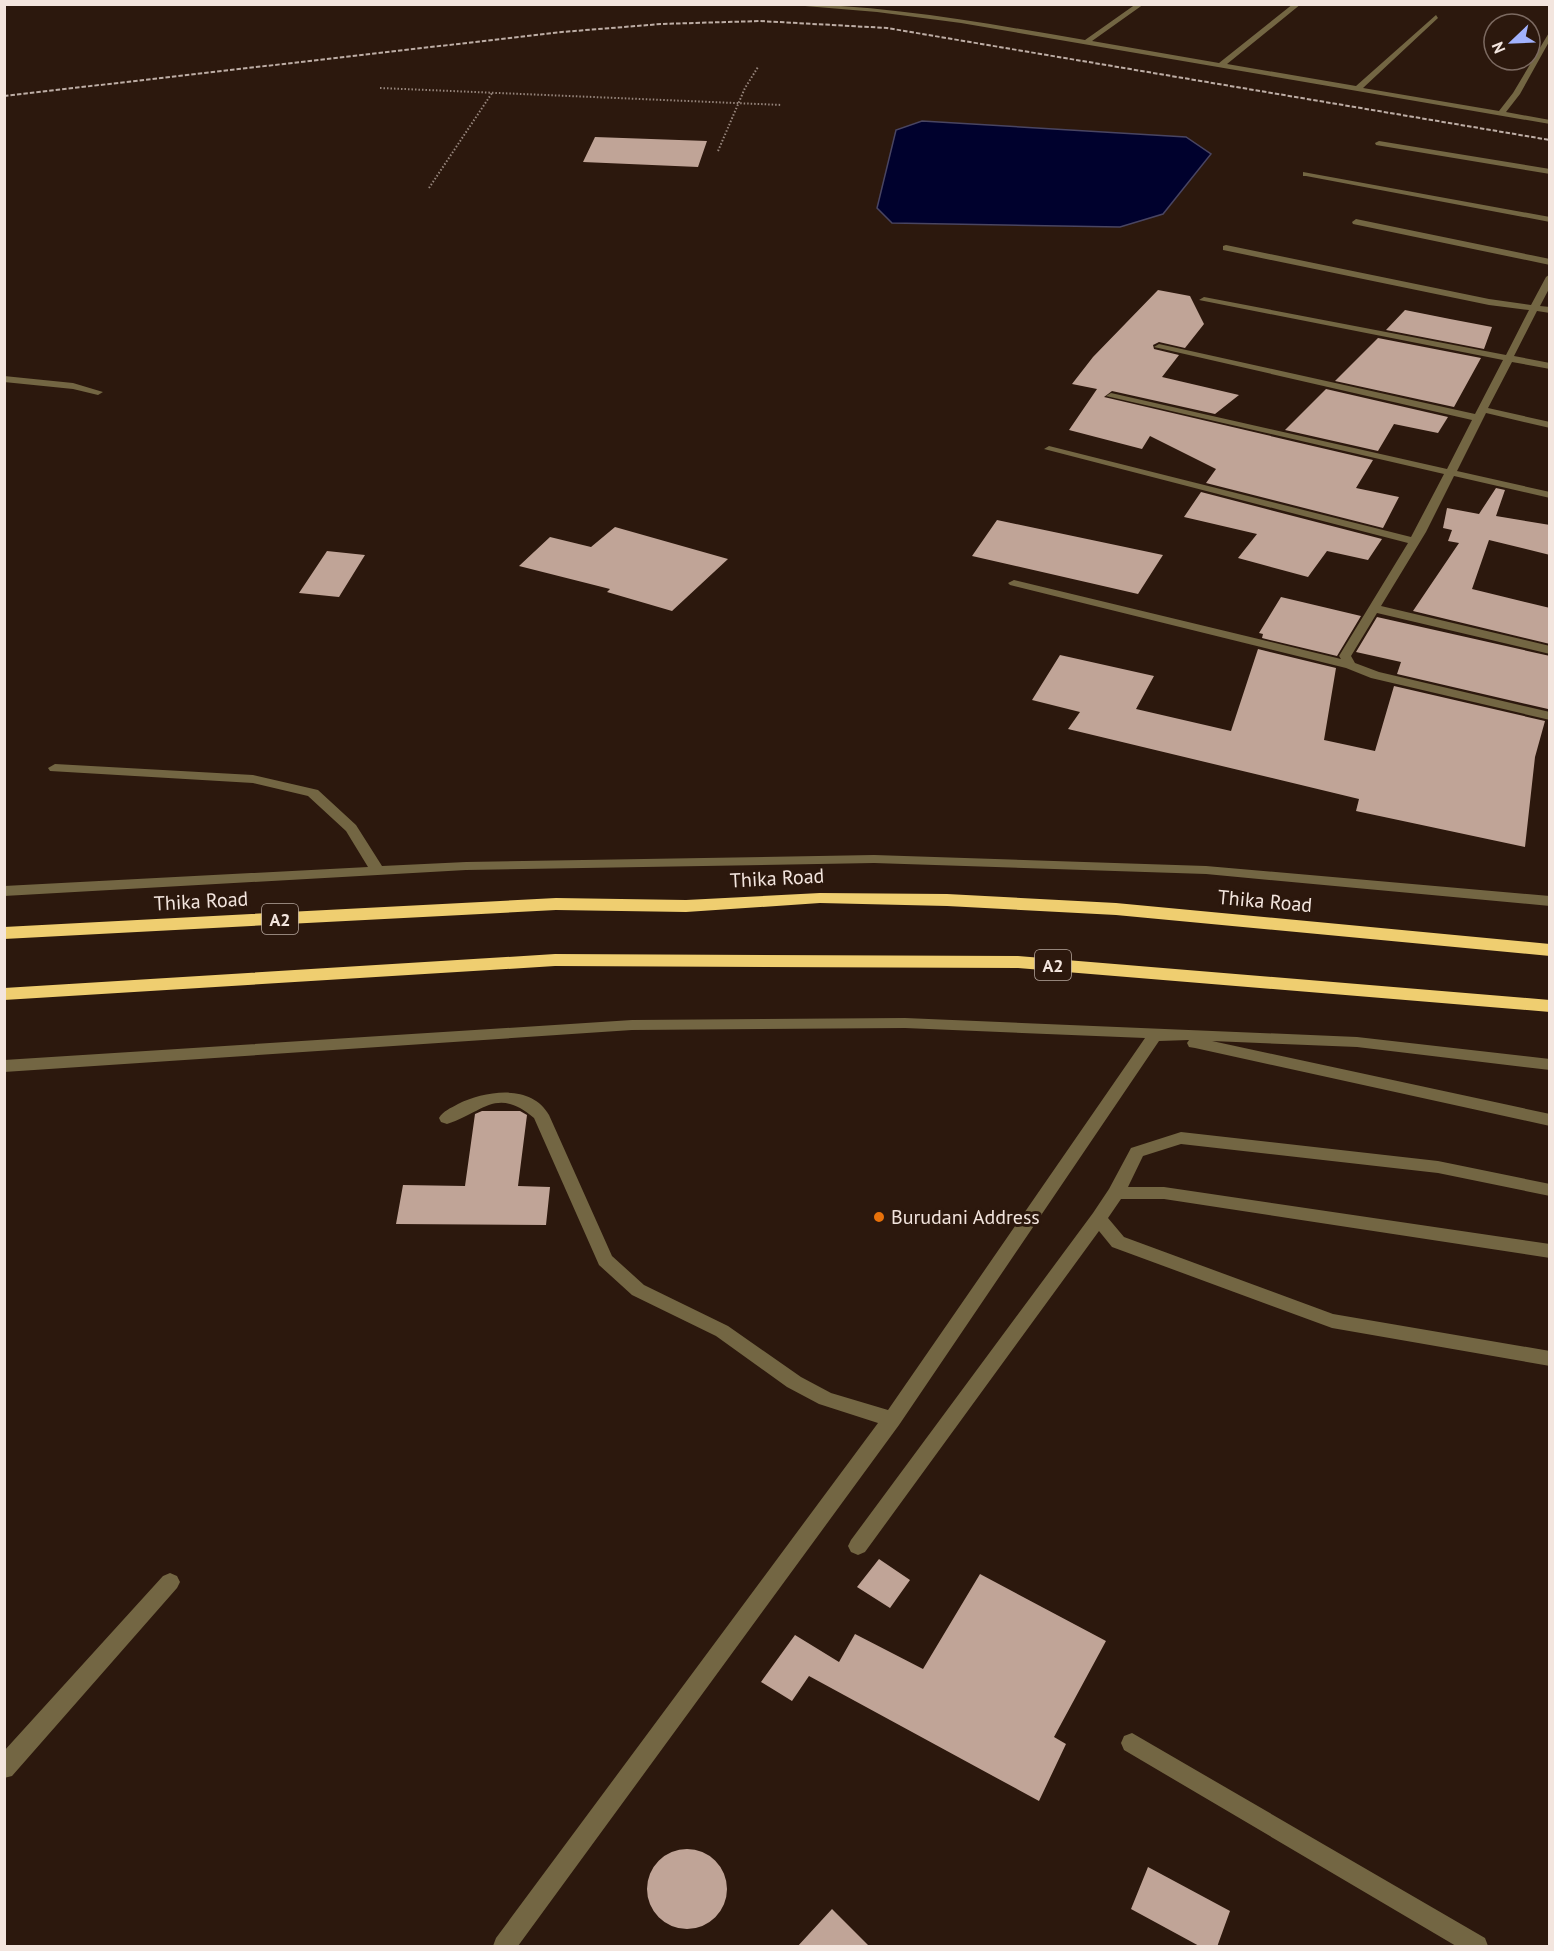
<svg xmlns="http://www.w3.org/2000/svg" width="1554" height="1951" font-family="'PT Sans',sans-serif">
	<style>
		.water { fill: #00012d; stroke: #494562; stroke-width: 1.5 }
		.building { fill: #c0a497 }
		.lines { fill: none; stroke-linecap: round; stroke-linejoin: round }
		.path { stroke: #97867d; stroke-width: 2; stroke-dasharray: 1.5 2; stroke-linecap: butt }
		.minor { fill: #736643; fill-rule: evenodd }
		.highway { fill: #efce70; fill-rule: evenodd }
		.rail { stroke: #bdada5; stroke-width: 2; stroke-dasharray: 4.5 2; stroke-linecap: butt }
		.food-dot { fill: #e8710a; stroke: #2c180d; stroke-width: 2 }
		.labels { text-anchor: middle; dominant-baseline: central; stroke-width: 6; stroke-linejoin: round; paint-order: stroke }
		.shield { fill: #2c180d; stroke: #b7a89f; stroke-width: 1.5 }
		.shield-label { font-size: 18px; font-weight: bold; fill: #f3e5de }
		.street-label { font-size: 20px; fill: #f3e5de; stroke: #2c180d }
		.poi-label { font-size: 20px; fill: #f3e5de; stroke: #2c180d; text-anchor: start }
	</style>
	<rect width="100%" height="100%" fill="#2c180d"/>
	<path class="water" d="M922,121L1186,137L1211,154L1163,214L1120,227L892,223L877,208L896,130Z"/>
	<path class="building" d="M595,137L707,141L698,167L583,162Z
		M1158,290L1190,296L1204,324L1185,348L1159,342L1153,345L1154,349L1179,355L1162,377L1239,395L1215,414L1112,391L1104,397L1373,460L1356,488L1399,497L1383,528L1206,483L1216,469L1150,436L1142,449L1069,430L1097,389L1072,384L1093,357Z
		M1405,310L1450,319L1492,327L1484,349L1386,330Z
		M1378,338L1481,358L1454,407L1335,381Z
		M1326,389L1448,417L1438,433L1394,424L1378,451L1285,430Z
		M1496,488L1505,490L1496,516L1550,525V555L1489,540L1472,589L1550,608V644L1413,611L1459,543L1448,541L1452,530L1443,528L1447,508L1479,514Z
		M1201,492L1382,539L1368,560L1327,551L1308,577L1238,558L1257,534L1184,517Z
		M997,520L1163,555L1138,594L972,556Z
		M615,527L728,559L672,611L607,592L610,589L519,566L550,537L591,547Z
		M327,551L365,555L339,597L299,593Z
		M1281,597L1361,616L1337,656L1262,638L1263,634L1259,633Z
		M1377,617L1550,656L1548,709L1397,674L1401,662L1356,652Z
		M1258,649L1336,668L1324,740L1375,751L1394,686L1545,721L1535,757L1525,847L1356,811L1359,799L1068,729L1080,712L1032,700L1060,655L1154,676L1136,709L1231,731Z
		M482,1111H520L527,1115L518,1186L550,1187L546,1225L396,1224L403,1185L465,1186L475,1114Z
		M879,1559L910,1580L890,1608L857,1587Z
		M980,1574L1106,1641L1054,1737L1066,1744L1039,1801L809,1676L792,1701L761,1682L795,1635L839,1662L855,1634L923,1669Z
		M647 1889a40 40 0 1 1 80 0a40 40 0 1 1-80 0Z
		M1148,1867L1230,1911L1217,1947H1201L1131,1909Z
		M832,1909L870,1947H797Z"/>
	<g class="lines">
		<path class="path" d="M380,88L782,105
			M718,151L745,88L758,67
			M429,188L492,93"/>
		<path class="minor" d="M781,4C884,4 984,23 1085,40L1136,4H1144L1092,41L1219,63L1293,4H1301L1227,64L1356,86L1436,15L1438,18L1363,88L1499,111L1513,93L1550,31V40L1520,94L1506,112L1550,120V124L961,23L877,12Z
			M1379,141L1550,169V174L1376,145L1375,143Z
			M1303,172L1550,217V222L1306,176H1303Z
			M1356,219L1550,259V265L1353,224L1352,222Z
			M1226,245L1489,299L1531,305L1546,277L1550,274V287L1540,306L1550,307V313L1537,311L1514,356L1550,363V369L1512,362L1488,408L1550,422V428L1486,413L1457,471L1550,492V498L1454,476L1426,532L1381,606L1550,646V654L1377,613L1351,656L1355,663L1379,672L1550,712V720L1371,678L1346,668L1010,585L1008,583L1014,580L1341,659L1339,656L1408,543L1044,449L1049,446L1411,537L1444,474L1106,396L1111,393L1447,469L1472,420L1154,347L1159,344L1475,414L1503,360L1199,300L1204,297L1506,355L1529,310L1489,305L1223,250V246Z
			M4,376L73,383L103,392L98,395L73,389L4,382Z
			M55,764L253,775L318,790L356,825L382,866L466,862L874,855L1206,866L1550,896V906L1206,874L874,863L466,870L4,896V886L368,867L346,831L308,796L253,783L50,771L48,768Z
			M905,1018L1357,1037L1550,1059V1070L1357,1047L1212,1041L1550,1114V1126L1195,1048L1189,1047L1187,1043L1189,1040L1159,1041L899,1425L518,1946H493L496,1938L878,1423L819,1404L787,1387L716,1336L632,1295L599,1265L534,1118C496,1086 483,1113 447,1124L441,1122L439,1118C443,1111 451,1108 458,1104C485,1091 531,1083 549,1115L612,1256L644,1285L728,1326L801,1377L831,1393L888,1410L1145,1038L905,1028L632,1030L4,1072V1060L632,1020Z
			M1181,1132L1438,1161L1550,1184V1196L1438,1173L1181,1144L1143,1156L1128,1187H1164L1550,1244V1258L1164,1199H1121L1108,1218L1124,1237L1333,1314L1550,1351V1366L1332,1328L1112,1247L1099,1231L865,1552L858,1555L851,1552L848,1546L851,1540L1093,1213L1109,1189L1131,1148Z
			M170,1573L177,1576L180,1582L177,1588L12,1776L4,1778V1751L163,1576Z
			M1132,1733L1485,1938L1488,1946H1456L1124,1750L1121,1743L1124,1736Z"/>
		<path class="highway" d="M820,893L947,894L1116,903L1550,944V956L1116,915L947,906L820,903L686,912L556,910L4,939V927L556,898L686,900Z
			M555,954L1018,956L1550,1000V1012L1018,968L555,966L4,1000V988Z"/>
		<path class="rail" d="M4,96L562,32L661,24L760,21L887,28L1550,140"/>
	</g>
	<circle class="food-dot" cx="879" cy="1217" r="6"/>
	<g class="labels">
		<g class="shield">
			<rect x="262" y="904" width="36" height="30" rx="4.5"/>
			<rect x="1035" y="950" width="36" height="30" rx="4.5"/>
		</g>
		<g class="shield-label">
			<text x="280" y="919">A2</text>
			<text x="1053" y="965">A2</text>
		</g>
		<g class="street-label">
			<text transform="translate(777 878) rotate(-3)">Thika Road</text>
			<text transform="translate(201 901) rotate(-3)">Thika Road</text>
			<text transform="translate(1265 901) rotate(5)">Thika Road</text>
		</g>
		<g class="poi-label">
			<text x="891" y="1217">Burudani Address</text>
		</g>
	</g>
	<rect width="1554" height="1951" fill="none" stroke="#f3e5de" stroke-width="12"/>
	<g transform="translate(1512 42) rotate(247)"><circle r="28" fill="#2c180d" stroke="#7c6a61" stroke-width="1.5"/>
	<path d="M0-4.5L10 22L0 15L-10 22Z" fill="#a2b2fd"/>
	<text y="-9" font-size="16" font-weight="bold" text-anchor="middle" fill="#f3e5de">N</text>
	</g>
</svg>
